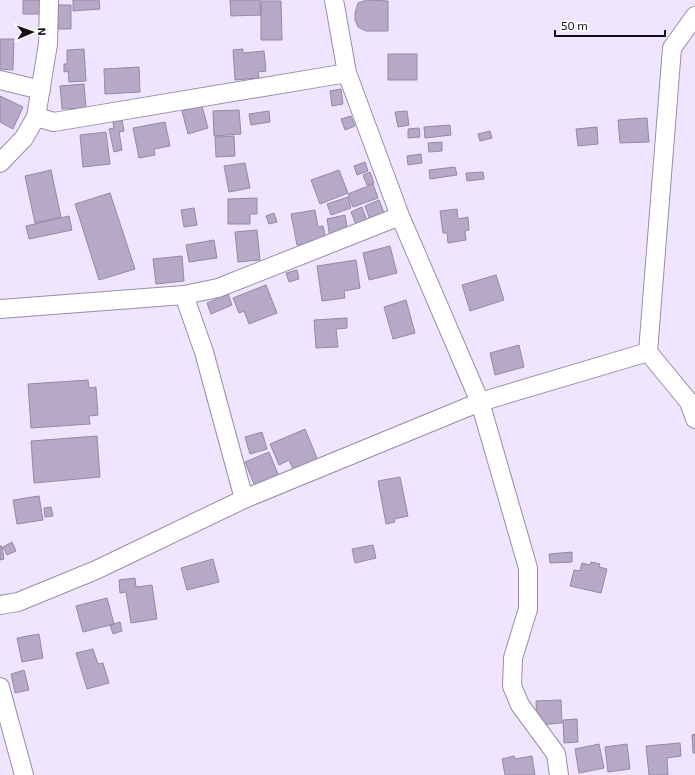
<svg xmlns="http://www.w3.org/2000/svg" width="695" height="775" font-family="'Exo 2',sans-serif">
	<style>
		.building { fill: #b6a9c6; stroke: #9589a5 }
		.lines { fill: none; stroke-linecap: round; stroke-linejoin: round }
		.minor-casing { stroke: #998da9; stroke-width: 20 }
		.minor { stroke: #fff; stroke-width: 18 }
	</style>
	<rect width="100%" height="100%" fill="#efe5fe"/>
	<path class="building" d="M23,0H41V14H23Z
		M73,0H99L100,9L73,11Z
		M230,0H260L261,15L231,16Z
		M367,0L388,1V31H366L358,27L355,20V13L358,3Z
		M261,1H281L282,40H261Z
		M58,5H71V29H58Z
		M0,39H14L13,70L0,69Z
		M84,49L86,81L69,82L68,71L64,72V64H67V50Z
		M243,49V53L264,51L266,71L258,72L259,78L235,80L233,50Z
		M388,54H417V80H388Z
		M139,67L140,92L105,94L104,69Z
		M84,84L86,108L62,109L60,86Z
		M341,89L343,104L332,106L330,91Z
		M0,96L23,107L13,129L0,122Z
		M202,106L208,128L188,134L182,111Z
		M239,110L241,134L214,136L213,111Z
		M269,111L270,122L251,125L249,114Z
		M407,111L409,125L398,127L395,112Z
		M351,116L355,126L345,130L341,119Z
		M647,118L649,142L620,143L618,120Z
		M122,120L124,131L119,132L122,150L114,152L109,129L114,128L113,122Z
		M165,122L170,146L154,149L155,155L139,158L133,128Z
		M450,125L451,135L425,138L424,127Z
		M597,127L598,144L578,146L576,129Z
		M419,128L420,137L408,138V129Z
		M490,131L492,138L480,141L478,134Z
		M106,132L110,164L83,167L80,135Z
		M234,136L235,156L216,157L215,137Z
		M442,142V151L429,152L428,143Z
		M421,154L422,163L408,165L407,156Z
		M365,162L368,171L357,175L354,166Z
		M245,163L250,188L229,192L224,166Z
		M455,167L457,175L430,179L429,170Z
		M51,170L61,217L35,223L25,176Z
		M339,170L348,193L320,204L311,180Z
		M370,172L374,183L367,185L363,175Z
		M483,172L484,179L467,181L466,173Z
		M373,184L378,198L353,207L348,194Z
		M110,193L135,269L99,280L75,204Z
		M348,197L351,208L331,215L327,204Z
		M257,198V214H250V224H228V199Z
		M379,200L386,218L371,223L365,206Z
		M362,207L369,226L358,230L351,212Z
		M194,208L197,225L184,227L181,210Z
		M457,209L458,219L468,217L469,230L465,231L466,240L448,243L447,233H443L440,211Z
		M315,210L318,227L323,226L326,240L297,245L291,214Z
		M274,213L277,222L269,224L266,216Z
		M345,215L348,234L330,238L327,219Z
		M69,216L72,230L29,239L26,226Z
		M257,230L260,260L238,262L235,232Z
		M214,240L217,258L189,262L186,245Z
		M390,246L397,273L369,280L363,253Z
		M182,256L184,281L156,284L153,259Z
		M356,260L360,288L344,291L345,298L322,301L317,266Z
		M297,270L299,279L289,282L286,273Z
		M496,275L504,300L470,311L462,285Z
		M266,285L277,313L249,324L244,311L239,313L233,298Z
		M228,294L232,305L211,314L207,303Z
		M406,300L415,333L393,339L384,307Z
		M347,318V328L336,329L338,347L316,348L314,320Z
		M519,345L524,367L495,375L490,353Z
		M88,380L89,388L96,387L98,415L89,416L90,424L31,428L28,384Z
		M305,429L319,463L295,473L289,460L279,465L270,444Z
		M262,432L267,449L250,454L245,437Z
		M97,436L100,477L34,483L31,441Z
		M269,452L280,479L256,489L245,462Z
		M400,477L408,516L394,519L395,522L386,524L378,481Z
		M39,496L43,520L17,524L13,500Z
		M51,507L53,516L45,517L44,508Z
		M12,542L16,551L7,555L3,547Z
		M373,545L376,558L355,563L352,549Z
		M0,546H2L4,559L0,560Z
		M572,552V562L550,563L549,554Z
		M213,559L219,582L187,590L181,568Z
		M591,562L600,564L599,567L607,569L601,593L570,586L574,570L580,571L582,563L590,565Z
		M135,578L136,587L152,585L157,619L131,623L126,592L120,593L119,580Z
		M107,598L114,624L83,632L76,606Z
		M120,622L122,631L113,634L110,625Z
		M39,634L43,658L22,662L17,638Z
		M93,649L98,664L103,663L109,683L87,689L76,653Z
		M24,670L29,690L15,693L11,674Z
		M561,700L562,723L537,725L536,701Z
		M577,719L578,742L564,743L563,720Z
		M695,734V753H693L692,735Z
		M680,743L681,756L667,758L668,775H649L646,746Z
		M599,744L604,768L579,773L575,749Z
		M627,744L630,769L608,772L605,747Z
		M514,756L515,759L532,756L535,775H505L502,759Z"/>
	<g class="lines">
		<defs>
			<path id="minor" d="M334,0L347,73L400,216L480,402L528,568V609L513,658L512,686L520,705L556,754L559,775
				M695,16L672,48L648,352L689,402L695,419
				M0,80L41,90
				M36,117L54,122L347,73
				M0,163L24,138L36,117L48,44L49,0
				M184,295L204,352L244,499
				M0,309L184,295L218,288L400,216
				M0,605L18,602L96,570L244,499L480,402L648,352
				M0,687L24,775"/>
		</defs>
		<use href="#minor" class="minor-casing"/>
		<use href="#minor" class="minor"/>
	</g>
	<g transform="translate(32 32) rotate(88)" stroke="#ffffff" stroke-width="3" paint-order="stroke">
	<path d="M0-3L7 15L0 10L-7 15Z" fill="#130e18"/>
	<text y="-6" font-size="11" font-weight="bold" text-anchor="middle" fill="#130e18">N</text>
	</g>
	<path d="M555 30v6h110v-6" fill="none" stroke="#130e18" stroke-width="2"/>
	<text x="561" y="30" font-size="12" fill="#130e18" stroke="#ffffff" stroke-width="3" paint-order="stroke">50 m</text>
</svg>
